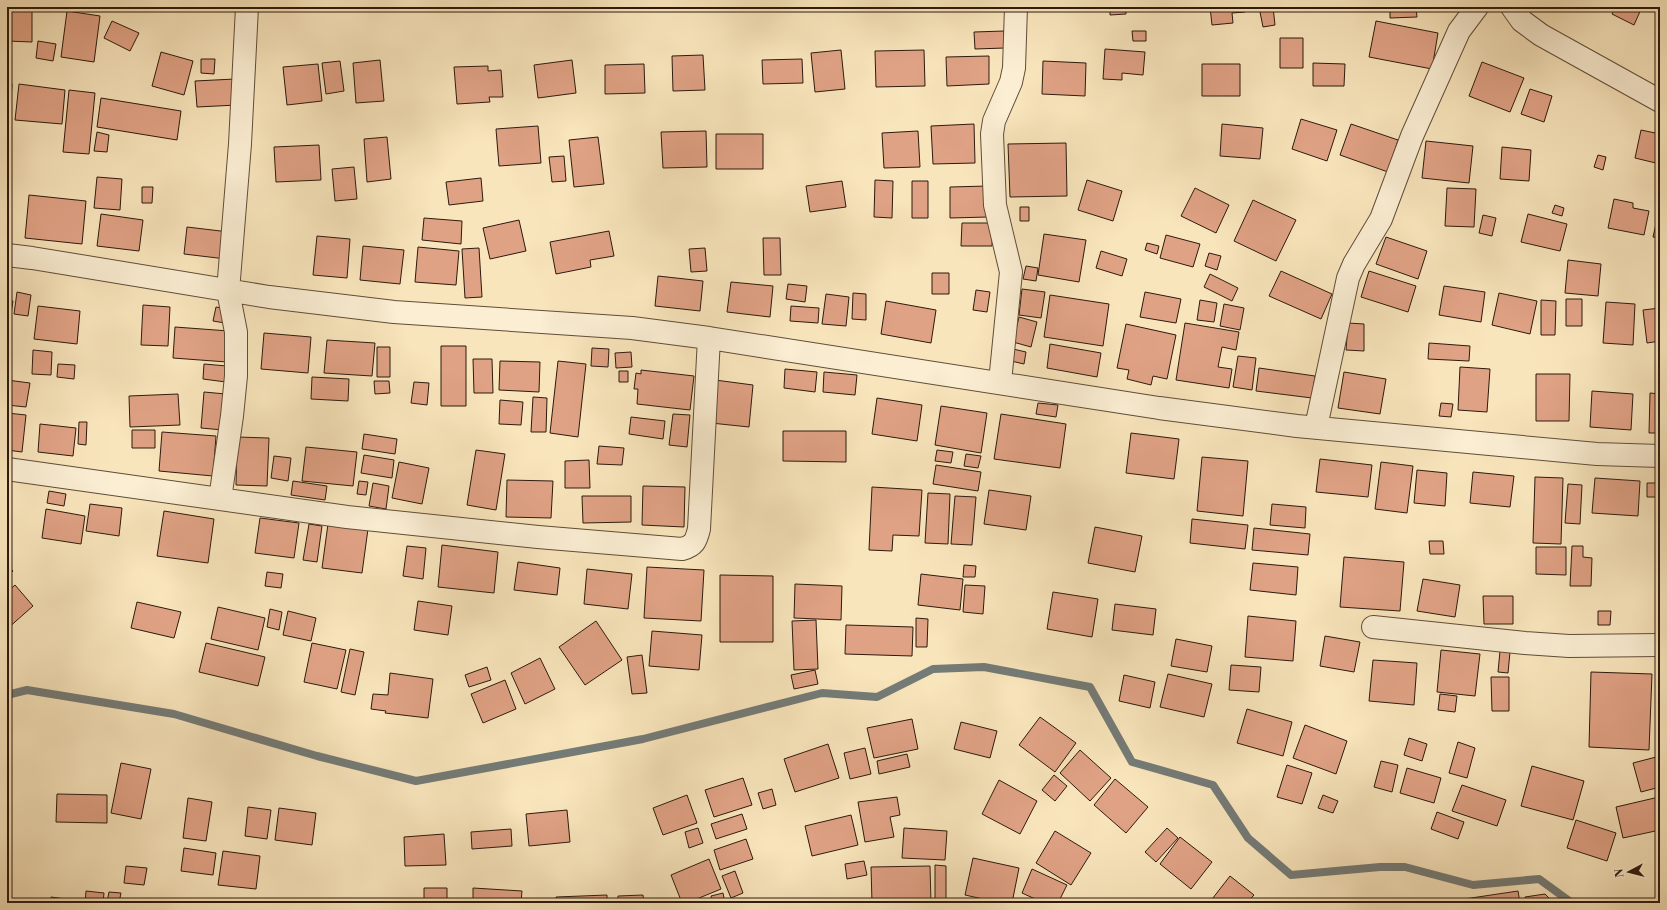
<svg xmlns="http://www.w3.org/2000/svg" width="1667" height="910" font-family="'Libre Bodoni',serif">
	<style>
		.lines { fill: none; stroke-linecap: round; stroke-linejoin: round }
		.stream { stroke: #747b77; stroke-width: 8 }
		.building { fill: #e0a285; stroke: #2d1a0d }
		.minor-casing { stroke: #604d39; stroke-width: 24 }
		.minor { stroke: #fbeed3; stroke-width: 22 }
	</style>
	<rect width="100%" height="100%" fill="#f9e5bc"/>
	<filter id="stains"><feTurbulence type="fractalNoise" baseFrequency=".005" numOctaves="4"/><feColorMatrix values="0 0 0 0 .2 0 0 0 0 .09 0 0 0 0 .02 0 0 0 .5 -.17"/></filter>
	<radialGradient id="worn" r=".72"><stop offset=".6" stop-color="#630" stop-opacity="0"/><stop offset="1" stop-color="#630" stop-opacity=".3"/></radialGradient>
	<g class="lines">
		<path class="stream" d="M7,695L27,690L174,714L317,756L416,781L643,739L822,693L877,697L933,669L984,667L1090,687L1132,762L1213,785L1248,838L1291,875L1380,867H1405L1473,885L1539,879L1572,903"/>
	</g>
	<path class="building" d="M1110,7H1126V14L1110,15Z
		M1210,7H1245V12L1232,13L1233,23L1212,25Z
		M1259,7H1273L1275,25L1263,27Z
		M1390,7H1416L1417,17L1390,18Z
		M1615,7H1642L1634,25L1612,14Z
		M7,9H32V42L7,41Z
		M67,11L100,16L94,62L61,57Z
		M112,21L139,33L130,51L104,38Z
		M1376,21L1438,33L1432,69L1369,57Z
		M1004,31L1005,48L975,49L974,32Z
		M1132,31H1146V41H1133Z
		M1280,38H1303V68H1280Z
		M38,41L56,44L53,61L36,58Z
		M1105,49L1145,52L1143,75L1122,73V80L1103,79Z
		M841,50L845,89L815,92L811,53Z
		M924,50L925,86L876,87L875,51Z
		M161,52L193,61L184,95L152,86Z
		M703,55L705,90L673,91L672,56Z
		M989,56V84L947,86L946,57Z
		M201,59H215L214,74L201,73Z
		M802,59L803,83L763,84L762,60Z
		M380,60L384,101L356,103L353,63Z
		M572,60L576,93L538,98L534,65Z
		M340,61L344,91L326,94L322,63Z
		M1043,61L1086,63L1085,96L1042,94Z
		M1482,62L1524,78L1510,112L1469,96Z
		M1313,63L1345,64L1344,86H1313Z
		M318,64L322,101L287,105L283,67Z
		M644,64L645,93L605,94V65Z
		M1202,64H1240V96H1202Z
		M488,66V71L501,70L503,97H489L490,102L457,104L454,67Z
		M235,79L237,105L197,107L195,81Z
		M7,83L12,84L10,117H7Z
		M19,84L65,90L62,124L15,120Z
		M1530,89L1552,96L1544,122L1521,114Z
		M69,90L95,93L89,154L63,152Z
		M101,98L181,111L177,140L97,127Z
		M1301,119L1337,130L1327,161L1292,149Z
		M974,124L975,163L933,164L931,126Z
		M1222,124L1263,128L1260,159L1220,156Z
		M1351,124L1398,140L1388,172L1340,155Z
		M538,126L541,163L499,166L496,129Z
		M1641,130L1660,134V164L1635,158Z
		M706,131L707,167L663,168L661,132Z
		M918,131L920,167L884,168L882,133Z
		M97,132L109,135L107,152L94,151Z
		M716,134H763V169H716Z
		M387,137L391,179L367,182L364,139Z
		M598,137L604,184L574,187L569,140Z
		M1426,141L1473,146L1469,183L1422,178Z
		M1066,143L1067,196L1010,197L1008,144Z
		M319,145L321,180L276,182L274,147Z
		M1502,147L1531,150L1529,181L1500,179Z
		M1598,155L1606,157L1603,170L1594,167Z
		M564,156L566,181L552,182L549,157Z
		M354,167L357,199L335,201L332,169Z
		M97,177L122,179L120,210L94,208Z
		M481,178L483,201L449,205L446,182Z
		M875,180L893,181L892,218L874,217Z
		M1087,180L1122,191L1113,221L1078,210Z
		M842,181L846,207L810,212L806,186Z
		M912,181H928V218H912Z
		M988,186V217L950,218V187Z
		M142,187H153L152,203H142Z
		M1195,188L1229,205L1216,233L1181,216Z
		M1447,188L1476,189L1474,227L1445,226Z
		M29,195L86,201L82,244L25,238Z
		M1614,199L1633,203V208L1649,211L1644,235L1608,228Z
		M1253,200L1296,220L1276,261L1234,241Z
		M1555,205L1564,208L1562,216L1552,213Z
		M1660,206V238L1653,237Z
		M1020,207H1029V221H1020Z
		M101,214L143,220L139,251L97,246Z
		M1528,214L1567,224L1560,251L1521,242Z
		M1483,215L1496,218L1492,236L1479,233Z
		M424,218L462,221L461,244L422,240Z
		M519,220L526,251L490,259L483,228Z
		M962,223H993L992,246H961Z
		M187,227L229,232L226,259L184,254Z
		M609,231L614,256L590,260L591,267L556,274L550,242Z
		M1044,234L1086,240L1079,282L1038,275Z
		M1166,235L1200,244L1193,267L1160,258Z
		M317,236L350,239L347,278L313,275Z
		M1386,237L1427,251L1418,279L1376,264Z
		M763,238H780L781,275H764Z
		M1147,243L1159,246L1157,254L1145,250Z
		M363,246L404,250L400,284L360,280Z
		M418,247L459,251L456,285L415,282Z
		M479,248L482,297L465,298L462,249Z
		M705,248L707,271L691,272L689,249Z
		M1101,251L1127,259L1122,276L1096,268Z
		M1209,253L1221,256L1217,270L1205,266Z
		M1568,260L1601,264L1598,296L1565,293Z
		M1026,266L1038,268L1036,281L1023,279Z
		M1281,271L1332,294L1321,319L1269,296Z
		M1369,271L1416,286L1408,312L1361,297Z
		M932,273H949V294H932Z
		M1210,274L1238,288L1232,301L1204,287Z
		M658,276L703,281L700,311L655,306Z
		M731,282L773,286L770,317L727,312Z
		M788,284L807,286L805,302L786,299Z
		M1444,286L1485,292L1481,322L1439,315Z
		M1022,289L1045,292L1041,318L1019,315Z
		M976,290L990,292L987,312L973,310Z
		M17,292L31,295L28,316L14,314Z
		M1145,292L1181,299L1176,323L1140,317Z
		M853,293L866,294V320L852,319Z
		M1499,293L1537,301L1530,334L1492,325Z
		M826,294L849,297L846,326L822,324Z
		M1050,295L1109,304L1103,346L1044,337Z
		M1566,299H1582V326H1566Z
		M7,300L13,301L8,333H7Z
		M1200,300L1217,303L1214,322L1197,320Z
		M1541,300L1556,301L1555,335H1541Z
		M886,301L936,310L931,343L881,334Z
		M1606,302L1635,304L1633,345L1603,343Z
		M1224,304L1244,308L1240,330L1220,326Z
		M143,305L170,307L168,346L141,345Z
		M38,306L80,311L77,344L34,339Z
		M791,306L819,308L818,323L790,321Z
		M216,307L227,309L225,323L213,321Z
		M1660,308V341L1647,343L1643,310Z
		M1019,317L1037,322L1031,347L1013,342Z
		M1185,323L1239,332L1236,350L1222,347L1218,367L1232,369L1229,388L1176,380Z
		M1348,323L1364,324V351L1346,350Z
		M1126,324L1176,335L1167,379L1153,376L1151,385L1127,379L1129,370L1117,368Z
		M175,327L229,331L227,362L173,358Z
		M264,333L311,337L308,373L261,369Z
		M327,340L375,343L372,376L324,373Z
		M1429,343L1470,346L1469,361L1428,359Z
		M1050,344L1101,353L1097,377L1047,368Z
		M441,346H466V406H441Z
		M377,347H390V377H377Z
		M592,348L609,349L608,367L591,366Z
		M1013,349L1026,352L1024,364L1011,361Z
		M33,350L52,352L51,375L32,374Z
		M631,352L632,367L616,368L615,353Z
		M1238,356L1256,358L1252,390L1233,387Z
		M473,359H492L493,393H474Z
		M500,361L540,362L539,392L499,390Z
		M558,361L586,364L578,437L550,433Z
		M58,364L75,365L74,379L57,377Z
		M204,364L227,366L226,382L203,379Z
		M1460,367L1490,369L1487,412L1458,410Z
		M1259,368L1315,376L1312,398L1256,391Z
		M785,369L817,372L815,392L784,388Z
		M641,370L694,376L690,410L637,404L638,389H634L636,373L641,374Z
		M619,371H628V382H619Z
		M824,372L857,375L855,395L823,392Z
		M1344,372L1386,379L1380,414L1338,408Z
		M1536,374H1570L1569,421H1536Z
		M312,377L349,379L348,401L311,399Z
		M7,380L30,383L26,407L7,405Z
		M715,380L753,385L749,427L711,423Z
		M374,381H389L390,393L375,394Z
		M414,382L429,383L427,405L411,403Z
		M1592,391L1633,394L1631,430L1590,427Z
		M204,392L226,394L223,430L201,428Z
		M1650,393L1660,394V433H1649Z
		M178,394L180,425L130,427L129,396Z
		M533,397L547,398L546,432H531Z
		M877,398L922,405L917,441L872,434Z
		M500,400L523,402L521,425L499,424Z
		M1038,403L1058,405L1056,417L1036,414Z
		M1441,403L1453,404L1451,417L1439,416Z
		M941,406L987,413L981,453L935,445Z
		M7,413L26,415L22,452L7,450Z
		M673,414L690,415L687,447L669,445Z
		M1001,414L1066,424L1060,468L994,459Z
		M631,417L665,421L663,439L629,434Z
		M79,422H87L86,445L78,444Z
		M40,424L76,428L73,456L38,452Z
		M132,430H155V448H132Z
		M783,431H846V462L783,461Z
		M162,432L216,436L213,476L159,471Z
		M1131,433L1179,439L1174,479L1126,473Z
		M364,434L397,439L395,454L362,449Z
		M237,437L269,438L267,486L236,485Z
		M599,446L624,448L622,465L597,464Z
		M306,447L357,452L353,486L302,481Z
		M476,450L505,454L496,510L467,505Z
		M937,450L953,452L951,463L935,461Z
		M966,454L981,456L978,468L964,466Z
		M364,455L394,460L392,478L361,473Z
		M274,456L291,458L288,481L271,478Z
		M1202,457L1248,461L1243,516L1197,511Z
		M1320,459L1372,465L1368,497L1316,492Z
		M589,460L590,488H565V461Z
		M399,462L429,468L422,504L392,498Z
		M1381,462L1413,466L1407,513L1375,509Z
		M936,465L981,472L978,491L933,484Z
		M1417,470L1447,473L1445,506L1414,503Z
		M1473,472L1514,476L1510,507L1470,503Z
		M1535,477L1563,478L1561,544L1533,543Z
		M1595,478L1640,481L1638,516L1592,513Z
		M507,480L553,481L551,518L506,517Z
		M293,481L327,486L325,500L291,495Z
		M359,481L368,482L366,495L357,494Z
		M373,483L389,486L386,509L369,506Z
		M1647,483H1660V497H1647Z
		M1568,484L1582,485L1580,524L1565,523Z
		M643,486L685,487L684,527L642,525Z
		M872,487L922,490L919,536L893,535L892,551L869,550Z
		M989,490L1031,496L1026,530L984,524Z
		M49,491L66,494L64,506L47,503Z
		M928,493L950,494L948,544L925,543Z
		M582,496H631V522L583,523Z
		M955,496L976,497L972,545L951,544Z
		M90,504L122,508L119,536L86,531Z
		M1272,504L1306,507L1305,528L1270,525Z
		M46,509L85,516L81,544L42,538Z
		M164,511L214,519L208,563L157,556Z
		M260,518L299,523L294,558L255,553Z
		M1192,519L1248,525L1245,549L1190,543Z
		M309,524L322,526L317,562L303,560Z
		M328,524L368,529L362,573L322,568Z
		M1095,527L1142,536L1135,572L1088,563Z
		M1254,528L1310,534L1308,555L1252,550Z
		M1429,541H1443L1444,554H1430Z
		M442,545L498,552L494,593L438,587Z
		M407,546L426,548L423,579L403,576Z
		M1572,546H1583V557L1592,558L1591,586H1570Z
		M1536,547H1566V575L1536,574Z
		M1344,557L1404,562L1400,611L1340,607Z
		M518,562L560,568L557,595L514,590Z
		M1253,563L1298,567L1296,595L1250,590Z
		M7,565L13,571L7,577Z
		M964,565L976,566L975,577H963Z
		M647,567L704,570L701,621L644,618Z
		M587,569L632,574L628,609L584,604Z
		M267,572L283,574L281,588L265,586Z
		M921,574L963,579L960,610L918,605Z
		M720,575L773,576V642H720Z
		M1423,579L1460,585L1455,617L1417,611Z
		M795,584L842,586L841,620L794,618Z
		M15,585L33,606L7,629V592Z
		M965,585L985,586L983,614L963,612Z
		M1053,592L1098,599L1092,637L1047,629Z
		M1483,596H1513V624H1484Z
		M418,601L452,606L448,635L414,630Z
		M137,602L181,612L174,638L131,628Z
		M1115,604L1156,609L1153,635L1112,630Z
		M218,607L265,618L258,650L211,639Z
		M270,609L282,612L279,630L267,627Z
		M288,611L316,618L311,641L283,635Z
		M1598,611H1611L1610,625H1598Z
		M1248,616L1296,621L1293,661L1245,657Z
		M916,618L928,619L927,647H916Z
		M816,620L818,669L794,670L792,621Z
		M596,621L622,660L585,685L559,647Z
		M846,625L913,627L912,656L845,654Z
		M652,631L702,635L699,670L649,666Z
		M1325,636L1360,642L1354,672L1320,666Z
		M1176,639L1212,646L1207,672L1171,666Z
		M206,643L265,657L258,686L199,672Z
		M312,643L346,650L337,689L304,682Z
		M350,649L364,652L355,695L341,692Z
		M1441,650L1480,654L1475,696L1437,692Z
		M1500,651L1510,652L1508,673L1498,672Z
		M642,655L647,693L632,694L627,657Z
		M540,658L555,689L525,704L511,673Z
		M1373,660L1417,663L1414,705L1369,701Z
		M1231,665L1261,667L1259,692L1229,690Z
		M487,667L491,680L469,687L465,675Z
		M815,670L818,684L794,689L791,675Z
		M1591,672L1652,674L1649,750L1589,747Z
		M390,673L433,679L428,718L385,713L386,711L371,709L373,694L388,695Z
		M1168,674L1212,684L1204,717L1160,707Z
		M1124,675L1155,682L1150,708L1119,701Z
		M1491,677H1509V711H1492Z
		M505,680L516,709L483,723L471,694Z
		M1440,694L1457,696L1455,712L1438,710Z
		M1247,709L1292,722L1283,756L1237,743Z
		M1040,717L1076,743L1055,772L1019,745Z
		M912,719L918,749L874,758L867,728Z
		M961,722L997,731L990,758L954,749Z
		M1305,725L1347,741L1336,774L1293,758Z
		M1409,738L1427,744L1422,761L1404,755Z
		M1458,742L1475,748L1467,778L1449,773Z
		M828,744L839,778L795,792L784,759Z
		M865,748L871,774L850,779L844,753Z
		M1080,750L1111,778L1090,801L1060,773Z
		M907,754L910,767L879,774L877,761Z
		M1660,756V787L1641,792L1633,763Z
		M1381,761L1398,765L1392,792L1374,787Z
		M121,763L151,769L141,819L111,813Z
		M1287,765L1312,773L1302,804L1277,797Z
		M1532,766L1584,781L1573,820L1521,806Z
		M1407,768L1441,778L1434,803L1400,793Z
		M1054,775L1067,786L1055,801L1042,790Z
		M743,778L752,805L714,817L705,790Z
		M1115,779L1148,807L1126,833L1094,805Z
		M999,780L1037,801L1020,834L982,814Z
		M1462,785L1506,800L1497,826L1452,811Z
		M772,789L776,805L763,809L758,793Z
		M57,794L107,795V823L56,822Z
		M687,795L697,823L663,835L653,808Z
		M1323,795L1338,801L1333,813L1318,808Z
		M897,797L900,815L890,817L894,837L865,842L858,802Z
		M1659,797L1660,830L1623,838L1616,807Z
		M188,798L212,802L206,841L183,838Z
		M248,807L271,810L267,839L245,836Z
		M279,808L316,813L312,845L275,840Z
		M567,810L570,842L529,846L526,814Z
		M1437,812L1464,822L1458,839L1431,829Z
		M742,814L747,829L716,839L711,824Z
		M851,815L858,845L812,856L805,826Z
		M1576,820L1616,833L1607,861L1567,848Z
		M698,828L703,843L689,848L685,832Z
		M904,828L947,831L945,860L902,858Z
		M1167,828L1178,838L1156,862L1145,852Z
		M511,829L512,846L472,849L471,832Z
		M1055,831L1091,853L1071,885L1036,863Z
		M444,834L446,865L405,866L404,837Z
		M1180,837L1212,862L1191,889L1160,864Z
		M746,839L753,859L720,870L714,850Z
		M184,848L216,853L213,875L181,871Z
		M223,851L260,856L256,889L218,885Z
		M973,858L1019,868L1012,903H1001L965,895Z
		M709,859L721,889L687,903H682L671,875Z
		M864,861L867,875L847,879L845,864Z
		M935,865L946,866V903H935Z
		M126,866L147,868L144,885L124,883Z
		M930,866L931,903H872L871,867Z
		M1032,869L1067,885L1058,903H1044L1022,893Z
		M735,871L743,893L731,898L722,876Z
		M1230,876L1254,895L1247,903H1209Z
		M424,888H447V903H406V901H424Z
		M473,888L522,891L521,903H473Z
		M86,891L104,893L103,903H85Z
		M1518,891L1520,903H1452L1451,901Z
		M109,892L121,893L119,903L107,902Z
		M723,893L725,903H712L711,896Z
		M1545,894L1554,903H1526L1525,897Z
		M607,895V903H556V897Z
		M643,895L644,903H618V896Z
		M51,897L81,901V903H51Z"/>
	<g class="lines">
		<defs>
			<path id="minor" d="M1512,7L1522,21L1541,35L1660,101
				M7,255L32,258L269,297L394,312L632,328L709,338L1159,408L1297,426L1597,454L1660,456
				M1000,382L1011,272L995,205L992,134L994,121L1011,82L1014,68L1016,7
				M1316,427L1348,278L1354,264L1381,219L1412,136L1459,31L1477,7
				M7,469L347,517L538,537L682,549C694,546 696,541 699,529L709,338
				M220,499L232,416L236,376V332L228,291L240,144L247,7
				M1373,627L1525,643L1569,646L1660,645"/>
		</defs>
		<use href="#minor" class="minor-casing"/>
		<use href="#minor" class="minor"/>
	</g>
	<rect width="1667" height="910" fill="none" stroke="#f9e5bc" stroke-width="24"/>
	<rect x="8" y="8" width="1651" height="894" fill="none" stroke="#2d1a0d" stroke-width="2"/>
	<rect x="12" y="12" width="1643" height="886" fill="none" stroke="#2d1a0d"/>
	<g transform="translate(1629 872) rotate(263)" stroke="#fbeed3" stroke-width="3" paint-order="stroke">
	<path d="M0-3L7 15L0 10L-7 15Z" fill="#2d1a0d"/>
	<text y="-6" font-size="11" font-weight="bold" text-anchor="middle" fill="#2d1a0d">N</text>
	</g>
	<rect width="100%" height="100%" filter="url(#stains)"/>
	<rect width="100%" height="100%" fill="url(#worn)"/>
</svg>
